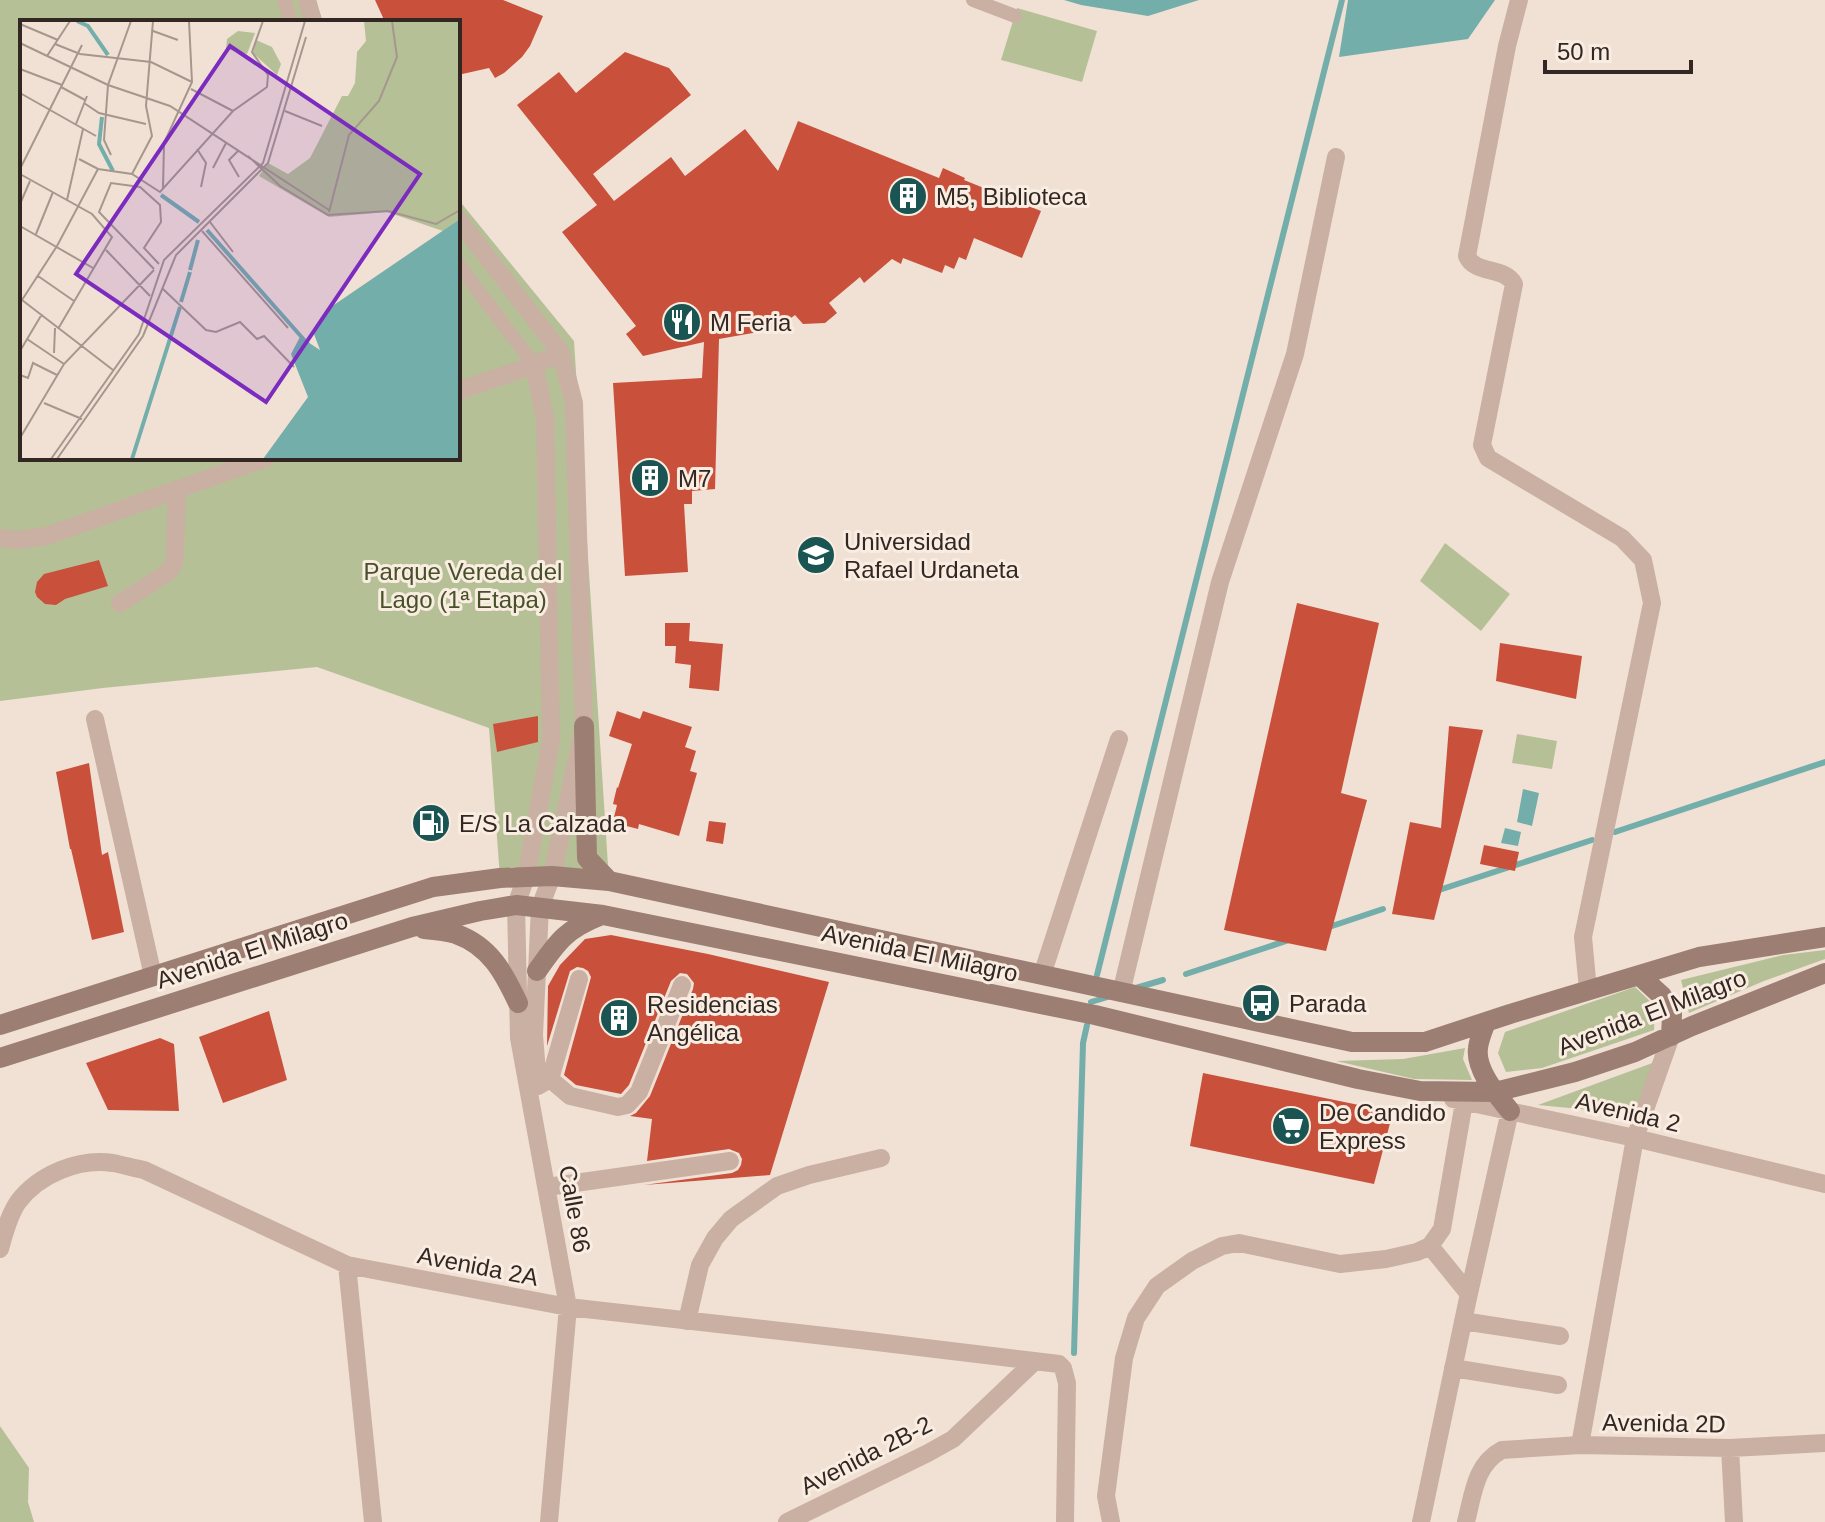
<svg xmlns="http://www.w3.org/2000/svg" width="1825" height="1522" font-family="Arial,sans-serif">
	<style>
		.green { fill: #b6c096 }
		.water { fill: #74aeab }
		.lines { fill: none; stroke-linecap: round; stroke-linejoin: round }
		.stream { stroke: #74aeab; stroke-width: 6 }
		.building { fill: #c9503b }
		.pedestrian { stroke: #c9b0a2; stroke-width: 14 }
		.minor { stroke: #c9b0a2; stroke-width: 18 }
		.secondary { stroke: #9c7e73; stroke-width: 20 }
		.labels { text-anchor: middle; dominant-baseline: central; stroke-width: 6; stroke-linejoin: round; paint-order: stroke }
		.poi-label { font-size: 24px; fill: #332724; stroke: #f9ece1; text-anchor: start }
		.park-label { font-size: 24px; fill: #465128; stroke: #f9ece1 }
		.street-label { font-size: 24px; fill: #332724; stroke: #f9ece1 }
		.inset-river { fill: none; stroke: #74aeab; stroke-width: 4 }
		.inset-road { fill: none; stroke: #a5978e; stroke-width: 2 }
		.view { fill: #7b2cbf; fill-opacity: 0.15; stroke: #7b2cbf; stroke-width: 4 }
		.inset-edge { fill: none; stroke: #332724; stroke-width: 4 }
	</style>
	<rect width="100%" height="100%" fill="#f1e1d5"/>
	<path class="green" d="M0,0H316L323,22H22V458H458V199L574,341L609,881L511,867L500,878L489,728L317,667L103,688L0,701Z
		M1017,8L1097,31L1082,82L1001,60Z
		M1445,543L1510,594L1481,631L1420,581Z
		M1517,734L1557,741L1552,769L1512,763Z
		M1825,950V959L1764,981L1689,1013L1681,980L1783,955Z
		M1635,987L1655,1006L1654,1030L1542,1068L1506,1072L1498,1053L1505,1032Z
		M1465,1048L1463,1059L1472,1080L1414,1079L1336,1061L1403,1059Z
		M1655,1062L1642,1115L1538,1105Z
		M0,1426L29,1468L28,1502L34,1522H0Z"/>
	<path class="water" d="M1064,0H1199L1148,16L1081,5Z
		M1348,0H1495L1468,39L1339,57Z
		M1523,789L1539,793L1532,826L1517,822Z
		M1505,828L1521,832L1518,846L1501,843Z"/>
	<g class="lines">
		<path class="stream" d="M1615,832L1825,762
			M1436,891L1592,840
			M1326,928L1383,909
			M1186,974L1289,940
			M1097,975L1342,0
			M1136,988L1163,980
			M1091,1002L1111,996
			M1074,1353L1083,1043L1087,1025"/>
	</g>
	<path class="building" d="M375,0H503L543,16L530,46L522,57L504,73L495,78L489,68L458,75V22H385Z
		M625,52L669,68L691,95L593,174L614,201L671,157L685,176L745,129L778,171L798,121L939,178L943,168L965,178L964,180L1041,211L1022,258L974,238L966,260L959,257L954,269L945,265L942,273L903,258L901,264L892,259L864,283L860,277L829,303L837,313L825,323L803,324L795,315L776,329L719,339L715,489L692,491V504H684L688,572L625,576L613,383L702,378L704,342L643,356L626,334L636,326L562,232L597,205L517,105L559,72L576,93Z
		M99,560L108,586L65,599L56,605L45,604L37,597L35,592L37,582L44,574Z
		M1297,603L1379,623L1341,793L1367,800L1326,951L1224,930Z
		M665,623H690L689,641L723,644L719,691L689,688L691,665L675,663L676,646H665Z
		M1500,643L1582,656L1576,699L1496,681Z
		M617,711L640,719L643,711L692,727L685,747L696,751L690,771L697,773L679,836L639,824L638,829L619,824L621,819L614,817L617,805L613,804L617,787L618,788L632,744L609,736Z
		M538,716V742L497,752L493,724Z
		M1449,726L1483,730L1434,920L1392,914L1410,822L1441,828Z
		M89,763L102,855L108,852L124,932L92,940L71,849H70L56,772Z
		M709,821L726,823L723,844L706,841Z
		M1484,845L1519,852L1515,871L1480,864Z
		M611,935L708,954L829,982L770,1175L644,1185L732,1173L738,1170L741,1165L742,1159L739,1153L729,1149L647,1161L652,1119L630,1116L636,1113L650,1096L693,989L694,983L687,974L680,973L671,981L629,1085L621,1094L576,1085L564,1075L591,977L588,971L583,968L577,967L570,971L547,1046L548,986L560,965L585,939Z
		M269,1011L287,1080L223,1103L199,1037Z
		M160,1038L174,1044L179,1111L108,1110L86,1063Z
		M1203,1073L1393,1112L1374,1184L1190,1146Z"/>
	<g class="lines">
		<path class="pedestrian" d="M284,0L291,22
			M973,0L1015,16
			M458,264L534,365"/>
		<path class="minor" d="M307,0L313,22
			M1519,0L1507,46L1467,256C1475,275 1505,266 1514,284L1482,445L1488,458L1622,538L1643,560L1652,603L1583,937L1588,990
			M458,219L561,353L574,403L584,726L552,876L540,907L534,1035L538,1085
			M534,365L545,418L551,740L526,877L516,905L519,1038L568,1307L549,1522
			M458,391L534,365L561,353
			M0,538L18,540L47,536L266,458
			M120,603L167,573L172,567L175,558L177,489
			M95,719L153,976
			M1042,975L1119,739
			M1121,993L1220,582L1295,354L1336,157
			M550,1079L579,979
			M538,1086L550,1079L570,1096L618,1107L627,1105L639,1092L682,985
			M1453,1099L1635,1138L1825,1184
			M547,1187L730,1161
			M1430,1246L1469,1294
			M0,1249C4,1234 9,1215 18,1202C39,1174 79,1158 113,1163C123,1165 134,1168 144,1170L347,1265L568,1307L860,1340L1059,1364L1063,1368L1067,1383L1065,1522
			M347,1265L373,1522
			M687,1321L700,1265L715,1238L731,1219L777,1186L809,1175L881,1158
			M1463,1321L1560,1336
			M1453,1368L1558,1385
			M1580,1445L1635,1138L1671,1036
			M1730,1448L1734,1522
			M787,1522L928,1453L953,1439L1034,1362
			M1111,1522L1106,1496L1124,1358L1136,1318L1157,1286L1192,1261L1222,1246L1239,1243L1340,1264L1386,1259L1417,1252L1430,1246L1442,1229L1464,1102
			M1421,1522L1468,1298L1510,1111
			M1466,1522C1473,1495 1475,1464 1502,1450L1580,1445L1730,1448L1825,1443"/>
		<path class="secondary" d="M584,726L587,858L609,881
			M424,929C435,930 446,931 456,934C490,946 504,973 518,1003
			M537,971C558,941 566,929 602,915
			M1639,975L1662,996L1672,1015L1671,1036
			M1486,1022C1483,1030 1479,1039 1478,1048C1475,1070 1497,1095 1510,1111
			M0,1025L433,887L500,878L552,876L609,881L1352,1042H1425L1510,1014L1699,957L1825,937
			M0,1058L412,927L480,911L516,905L603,915L1095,1015L1358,1079L1420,1091L1495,1092L1575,1072L1635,1052L1692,1026L1825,973"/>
	</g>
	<defs>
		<symbol id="building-disc" viewBox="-11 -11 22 22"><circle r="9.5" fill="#1a5553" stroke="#f9ece1"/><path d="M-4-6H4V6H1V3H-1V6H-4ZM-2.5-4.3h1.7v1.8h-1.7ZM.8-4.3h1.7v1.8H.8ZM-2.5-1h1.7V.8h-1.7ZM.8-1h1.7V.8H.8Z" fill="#fff"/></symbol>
		<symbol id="restaurant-disc" viewBox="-11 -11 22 22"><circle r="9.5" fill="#1a5553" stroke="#f9ece1"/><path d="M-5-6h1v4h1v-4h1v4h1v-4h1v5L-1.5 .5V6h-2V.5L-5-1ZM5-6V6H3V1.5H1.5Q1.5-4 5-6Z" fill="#fff"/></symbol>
		<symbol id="university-disc" viewBox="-11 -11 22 22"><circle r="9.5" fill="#1a5553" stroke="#f9ece1"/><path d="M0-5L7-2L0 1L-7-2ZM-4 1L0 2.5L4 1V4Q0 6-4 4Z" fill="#fff"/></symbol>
		<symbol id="fuel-disc" viewBox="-11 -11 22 22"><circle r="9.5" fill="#1a5553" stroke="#f9ece1"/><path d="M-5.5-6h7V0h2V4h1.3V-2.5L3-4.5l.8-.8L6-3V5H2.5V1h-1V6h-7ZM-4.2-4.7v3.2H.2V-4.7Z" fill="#fff"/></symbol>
		<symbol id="bus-disc" viewBox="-11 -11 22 22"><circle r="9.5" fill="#1a5553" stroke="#f9ece1"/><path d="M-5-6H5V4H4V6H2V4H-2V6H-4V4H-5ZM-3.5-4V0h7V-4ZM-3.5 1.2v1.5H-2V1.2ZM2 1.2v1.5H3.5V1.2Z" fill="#fff"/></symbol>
		<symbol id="supermarket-disc" viewBox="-11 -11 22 22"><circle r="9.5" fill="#1a5553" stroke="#f9ece1"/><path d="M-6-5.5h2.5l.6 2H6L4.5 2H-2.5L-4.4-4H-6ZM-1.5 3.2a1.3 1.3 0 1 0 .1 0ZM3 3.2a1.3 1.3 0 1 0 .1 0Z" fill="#fff"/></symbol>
	</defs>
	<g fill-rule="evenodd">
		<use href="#building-disc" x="886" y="174" width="44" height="44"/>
		<use href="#restaurant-disc" x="660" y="300" width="44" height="44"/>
		<use href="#building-disc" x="628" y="456" width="44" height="44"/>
		<use href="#university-disc" x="794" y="533" width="44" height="44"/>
		<use href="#fuel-disc" x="409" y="801" width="44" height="44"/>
		<use href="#bus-disc" x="1239" y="981" width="44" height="44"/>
		<use href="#building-disc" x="597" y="996" width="44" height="44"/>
		<use href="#supermarket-disc" x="1269" y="1104" width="44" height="44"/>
	</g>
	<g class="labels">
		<g class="poi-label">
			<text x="936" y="196">M5, Biblioteca</text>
			<text x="710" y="322">M Feria</text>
			<text x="678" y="478">M7</text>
			<text x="844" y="541">Universidad<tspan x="844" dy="28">Rafael Urdaneta</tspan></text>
			<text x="459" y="823">E/S La Calzada</text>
			<text x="1289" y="1003">Parada</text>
			<text x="647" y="1004">Residencias<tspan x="647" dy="28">Angélica</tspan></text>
			<text x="1319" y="1112">De Candido<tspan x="1319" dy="28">Express</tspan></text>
		</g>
		<g class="park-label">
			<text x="463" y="571">Parque Vereda del<tspan x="463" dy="28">Lago (1ª Etapa)</tspan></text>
		</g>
		<g class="street-label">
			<text transform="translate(252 950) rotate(-18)">Avenida El Milagro</text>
			<text transform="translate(920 953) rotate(12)">Avenida El Milagro</text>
			<text transform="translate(1652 1012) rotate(-21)">Avenida El Milagro</text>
			<text transform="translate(1628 1112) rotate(13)">Avenida 2</text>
			<text transform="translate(575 1209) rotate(80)">Calle 86</text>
			<text transform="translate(478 1266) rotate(11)">Avenida 2A</text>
			<text transform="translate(1664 1423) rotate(1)">Avenida 2D</text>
			<text transform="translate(866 1455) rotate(-27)">Avenida 2B-2</text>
		</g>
	</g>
	<g transform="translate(20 20)">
		<rect width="440" height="440" fill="#f1e1d5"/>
		<path d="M344,1H440V199L423,211L367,192L309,197L239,156L248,143L268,154L290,138L322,76H328L335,63L337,32L346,21ZM218,11L235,13L227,34L206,29L207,19ZM236,20L252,27L261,44L257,55L233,33Z" fill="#b6c096"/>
		<path d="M440,199V439H243L288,377L271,334L280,317L300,330L294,314L308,289Z" fill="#74aeab"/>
		<path class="inset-river" d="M57,1L68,6L88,35M82,97L79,124L93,151M141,175L179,202M187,210L294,331M170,250L178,220M161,282L170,252M112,439L160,287"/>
		<path class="inset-road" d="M0,4L38,20M133,11L158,20M0,23L88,65L150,86L309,190M35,24L60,34L131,42L172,62M27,36L50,1M0,49L42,65M41,67L65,80M171,69L213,91M0,73L76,116M64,83L79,93L126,104M265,91L302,106M56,104L67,76M177,129L186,143L181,167M219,130L209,140L219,157M91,135L84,120L88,65L111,1M228,136L260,166L308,195L368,191L416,204L440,190M59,139L78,149L112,154L140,172L213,91L247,67L248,55L232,32L243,1M193,148L206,123M0,149L62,25M0,154L72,194L92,217L38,309M112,154L132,116L126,86L133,1M143,169L144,123L172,62L169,1M47,180L63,109M0,184L10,161M309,192L329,115L359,81L377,37L372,1M190,202L213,232M0,206L73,248M182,211L268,308M16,214L33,172M86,230L130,276M134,249L79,192L91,163L120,167L140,185L141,202L124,228L139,244M18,256L54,281M143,269L186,310L196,312L220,302L237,319L244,316L274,347M2,280L37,226L78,149M2,280L93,350M7,319L44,344M0,331L22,294M34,333L35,308M0,355L8,358L13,343L37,355M24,383L62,399M0,418L44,344L134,250M31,439L119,314L144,240L243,143L285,1M37,439L123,316L156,235L248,143L286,17"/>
		<path class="view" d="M210,26L400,154L246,382L56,254Z"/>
		<rect width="440" height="440" class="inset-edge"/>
	</g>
	<path d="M1545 60v12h146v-12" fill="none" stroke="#332724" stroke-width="4"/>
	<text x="1557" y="60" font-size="24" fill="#332724" stroke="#f9ece1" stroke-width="6" paint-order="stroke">50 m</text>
</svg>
